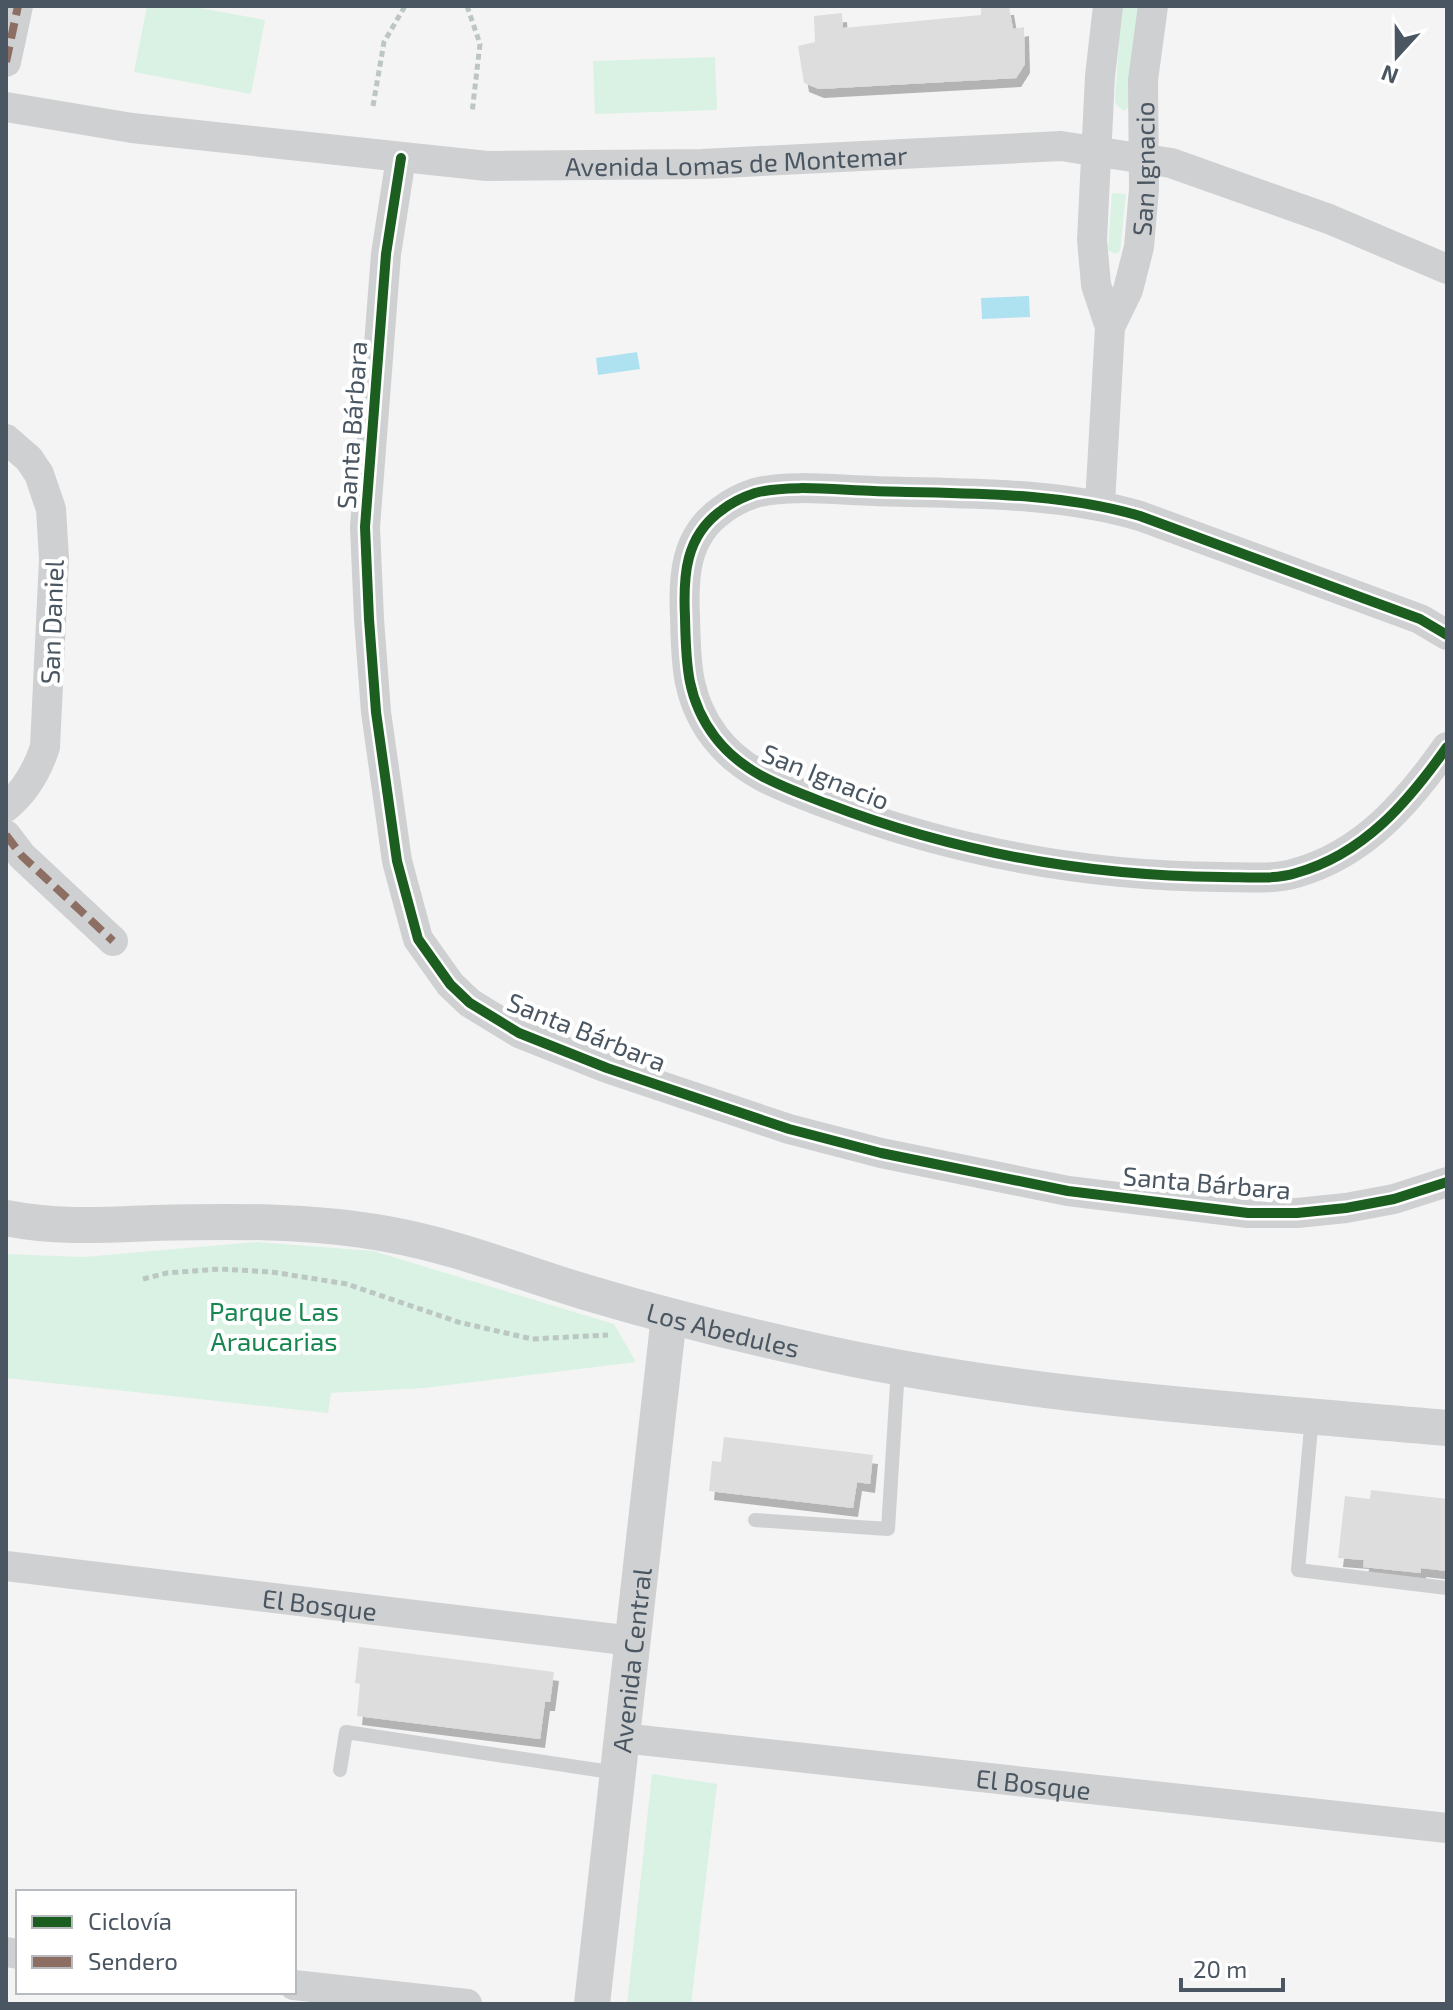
<svg xmlns="http://www.w3.org/2000/svg" width="1453" height="2010" font-family="'Exo 2',sans-serif">
	<style>
		.green { fill: #d9f2e3 }
		.water { fill: #aee2f0 }
		.building { fill: #ddddde; filter: url(#shadow) }
		.lines { fill: none; stroke-linecap: round; stroke-linejoin: round }
		.path { stroke: #bcc7c4; stroke-width: 5; stroke-dasharray: 6 4; stroke-linecap: butt }
		.service { stroke: #ced0d2; stroke-width: 14 }
		.minor { stroke: #ced0d2; stroke-width: 30 }
		.tertiary { stroke: #ced0d2; stroke-width: 36 }
		.quiet { stroke: #8d6e63; stroke-width: 8; stroke-dasharray: 16 8; stroke-linecap: butt }
		.cycleway-casing { stroke: #fff; stroke-width: 15 }
		.cycleway { stroke: #1b5e20; stroke-width: 10 }
		.labels { text-anchor: middle; dominant-baseline: central; stroke-width: 8; stroke-linejoin: round; paint-order: stroke }
		.street-label { font-size: 26px; fill: #4a5661; stroke: #fff }
		.park-label { font-size: 26px; fill: #17864f; stroke: #fff }
	</style>
	<defs>
		<filter id="shadow"><feDropShadow dx="5" dy="9" stdDeviation="0" flood-color="#0004"/></filter>
	</defs>
	<rect width="100%" height="100%" fill="#f4f4f4"/>
	<path class="green" d="M147,6H189L265,20L251,94L134,72Z
		M1121,6H1140L1130,107L1123,111L1115,103Z
		M715,57L717,110L595,114L593,61Z
		M1112,193L1126,194L1120,251L1115,254L1108,250Z
		M256,1242L373,1251L614,1324L636,1362L424,1388L331,1393L328,1413L6,1378V1254L84,1257Z
		M652,1774L717,1784L691,2004H627Z"/>
	<path class="water" d="M1029,296L1030,317L982,319L981,298Z
		M637,352L640,369L598,375L596,358Z"/>
	<path class="building" d="M981,6H1009L1013,29L1024,27L1025,64L1016,78L819,89L804,83L798,46L815,42L814,16L842,13L843,28L981,15Z
		M724,1437L873,1455L870,1484L857,1482L853,1508L709,1491L712,1461L721,1462Z
		M1371,1490L1447,1499V1571L1421,1568V1573L1363,1567L1364,1560L1338,1558L1345,1496L1370,1499Z
		M359,1647L554,1672L550,1702H545L540,1739L357,1716L360,1684L355,1683Z"/>
	<g class="lines">
		<path class="path" d="M467,6L480,44L472,113
			M373,106L384,42L405,6
			M143,1279L167,1273L220,1269L272,1272L347,1284L458,1322L532,1339L608,1335"/>
		<path class="service" d="M1312,1417L1298,1570L1447,1588
			M755,1520L888,1529L898,1368
			M340,1770L346,1732L617,1773"/>
		<g class="minor">
			<path d="M6,62L18,6"/>
			<path id="s1" d="M6,107L132,128L487,166L702,164L1061,146L1171,163L1329,219L1447,269"/>
			<path d="M401,158L386,254L365,527L369,619L376,712L397,861L418,939L450,984L470,1003L519,1033L607,1068L789,1129L881,1153L1068,1191L1248,1213H1297L1346,1208L1394,1199L1447,1182"/>
			<path id="s2" d="M1110,327L1128,290L1139,247L1144,189L1143,80L1153,6"/>
			<path d="M6,439L29,459L39,474L51,509L54,559L45,747C37,771 26,791 6,807"/>
			<path d="M1100,504L1110,327L1096,285L1092,240L1100,76L1108,6"/>
			<path d="M1447,635L1420,619L1140,516C1055,491 962,494 874,491C838,490 789,484 755,493C743,497 731,503 722,510C685,536 683,576 685,617C686,662 686,699 715,737C743,774 786,788 828,804C954,852 1087,876 1222,877C1245,877 1274,880 1296,873C1364,854 1408,802 1447,747"/>
			<path d="M6,835L22,856L113,941"/>
			<path id="s3" d="M6,1566L633,1641"/>
			<path id="s4" d="M622,1738L1447,1828"/>
			<path d="M6,1952L18,1954"/>
			<path d="M294,1985L467,2004"/>
		</g>
		<g class="tertiary">
			<path id="s5" d="M6,1218C55,1228 103,1225 153,1223C231,1221 310,1220 387,1234C455,1246 519,1272 585,1292C655,1313 726,1331 798,1347C1010,1396 1230,1409 1447,1428"/>
			<path id="s6" d="M592,2004L669,1316"/>
		</g>
		<path class="quiet" d="M6,62L18,6
			M6,835L22,856L113,941"/>
		<defs>
			<path id="cycleway" d="M401,158L386,254L365,527L369,619L376,712L397,861L418,939L450,984L470,1003L519,1033L607,1068L789,1129L881,1153L1068,1191L1248,1213H1297L1346,1208L1394,1199L1447,1182
				M1447,635L1420,619L1140,516C1055,491 962,494 874,491C838,490 789,484 755,493C743,497 731,503 722,510C685,536 683,576 685,617C686,662 686,699 715,737C743,774 786,788 828,804C954,852 1087,876 1222,877C1245,877 1274,880 1296,873C1364,854 1408,802 1447,747"/>
		</defs>
		<use href="#cycleway" class="cycleway-casing"/>
		<use href="#cycleway" class="cycleway"/>
	</g>
	<g class="labels">
		<g class="street-label">
			<text stroke="none"><textPath href="#s1" startOffset="734">Avenida Lomas de Montemar</textPath></text>
			<text stroke="none"><textPath href="#s2" startOffset="164">San Ignacio</textPath></text>
			<text transform="translate(351 425) rotate(-86)">Santa Bárbara</text>
			<text transform="translate(51 622) rotate(-88)">San Daniel</text>
			<text transform="translate(826 776) rotate(22)">San Ignacio</text>
			<text transform="translate(587 1031) rotate(22)">Santa Bárbara</text>
			<text transform="translate(1207 1182) rotate(5)">Santa Bárbara</text>
			<text stroke="none"><textPath href="#s5" startOffset="732">Los Abedules</textPath></text>
			<text stroke="none"><textPath href="#s3" startOffset="316">El Bosque</textPath></text>
			<text stroke="none"><textPath href="#s6" startOffset="346">Avenida Central</textPath></text>
			<text stroke="none"><textPath href="#s4" startOffset="414">El Bosque</textPath></text>
		</g>
		<g class="park-label">
			<text x="274" y="1310">Parque Las<tspan x="274" dy="30">Araucarias</tspan></text>
		</g>
	</g>
	<rect width="1453" height="2010" fill="none" stroke="#4a5661" stroke-width="16"/>
	<rect x="16" y="1890" width="280" height="104" fill="#ffffff" stroke="#b7bbc0" stroke-width="2"/>
	<rect x="32" y="1916" width="40" height="12" fill="#1b5e20" stroke="#b7bbc0" stroke-width="2"/>
	<text x="88" y="1930" font-size="24" fill="#4a5661">Ciclovía</text>
	<rect x="32" y="1956" width="40" height="12" fill="#8d6e63" stroke="#b7bbc0" stroke-width="2"/>
	<text x="88" y="1970" font-size="24" fill="#4a5661">Sendero</text>
	<g transform="translate(1397 56) rotate(201)" stroke="#ffffff" stroke-width="6" paint-order="stroke">
	<path d="M0-6L14 30L0 20L-14 30Z" fill="#4a5661"/>
	<text y="-12" font-size="22" font-weight="bold" text-anchor="middle" fill="#4a5661">N</text>
	</g>
	<path d="M1181 1978v12h102v-12" fill="none" stroke="#4a5661" stroke-width="4"/>
	<text x="1193" y="1978" font-size="24" fill="#4a5661" stroke="#ffffff" stroke-width="6" paint-order="stroke">20 m</text>
</svg>
